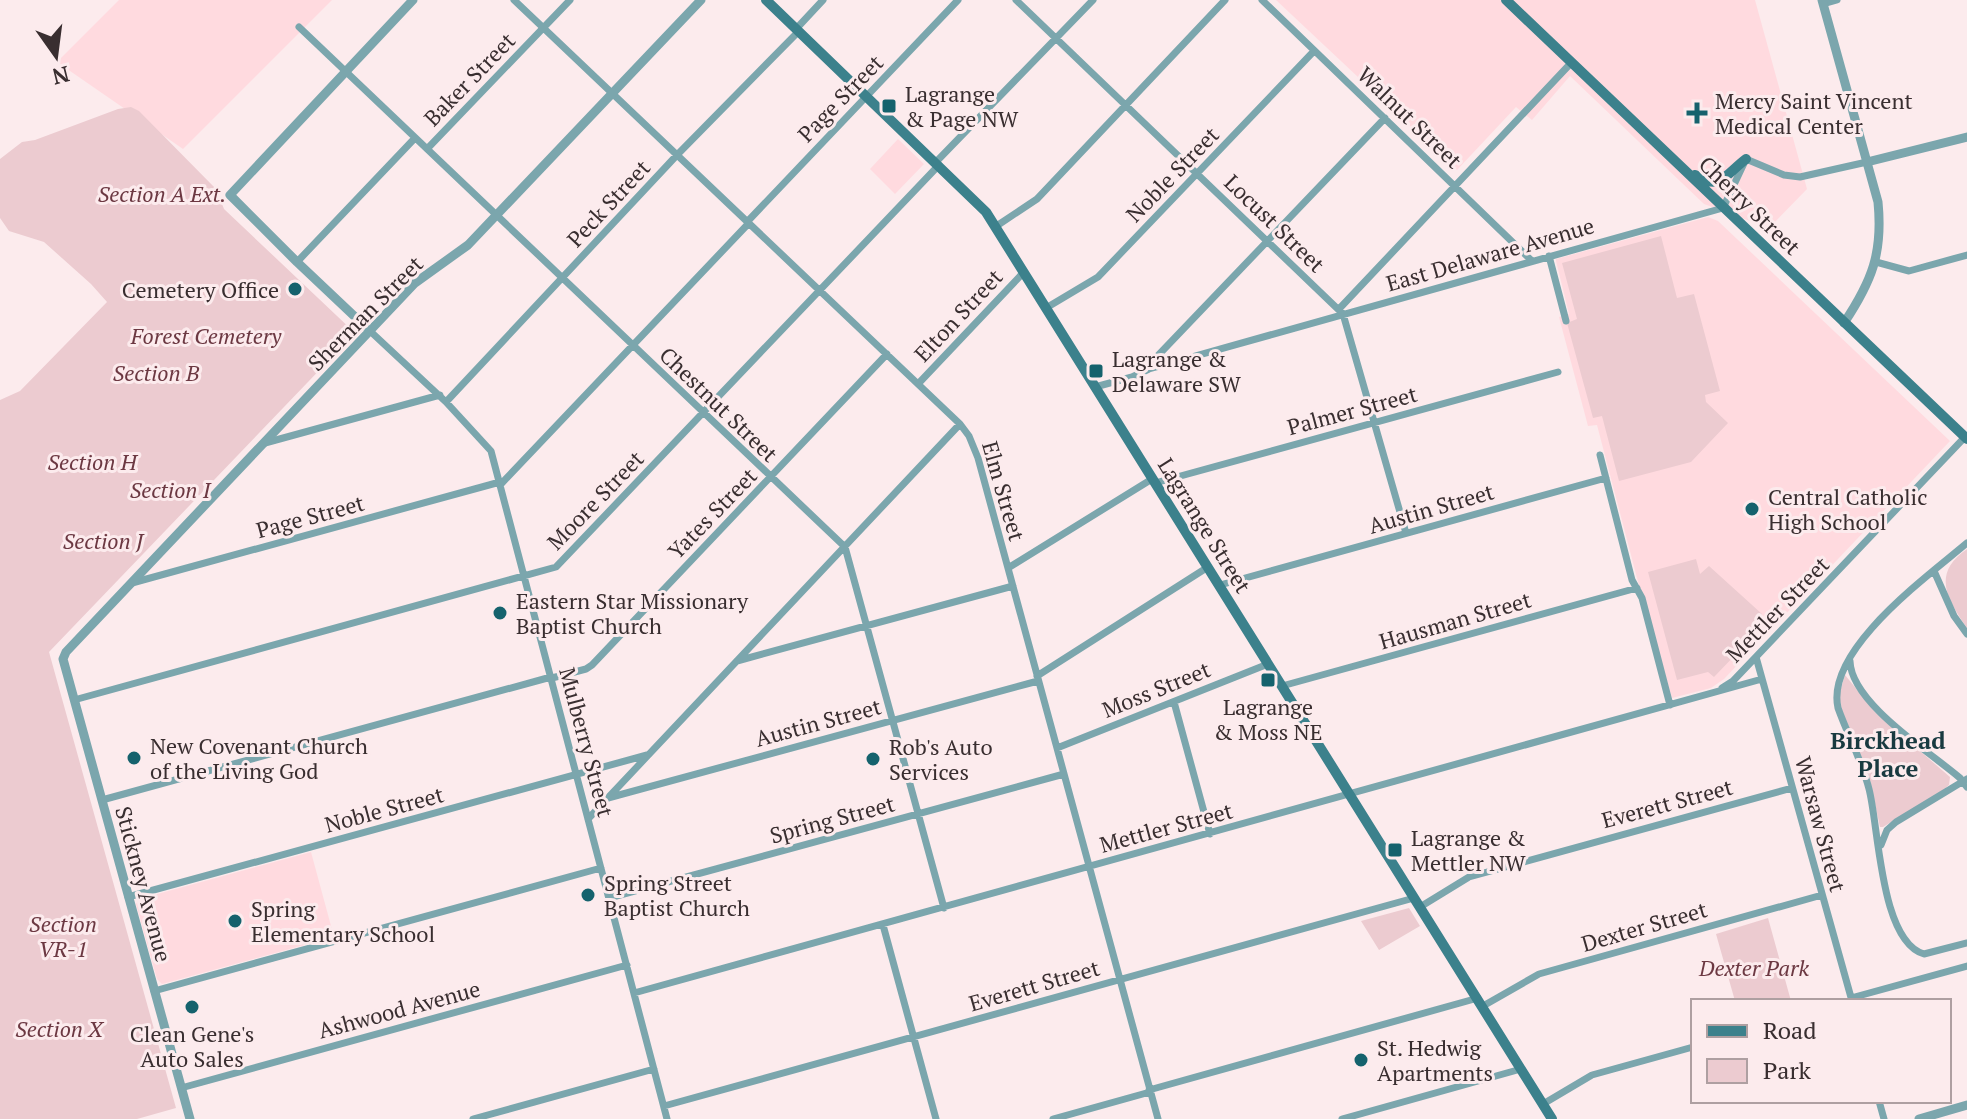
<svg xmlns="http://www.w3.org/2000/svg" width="1967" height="1119" font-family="'PT Serif',serif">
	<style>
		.built { fill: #ffdadf }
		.green { fill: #eccbd0 }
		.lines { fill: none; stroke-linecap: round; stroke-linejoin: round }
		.minor { stroke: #7ba6ad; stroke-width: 7 }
		.tertiary { stroke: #7ba6ad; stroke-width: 9 }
		.secondary { stroke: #3c818c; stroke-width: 10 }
		.poi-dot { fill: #15626d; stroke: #fcebed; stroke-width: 3 }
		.labels { text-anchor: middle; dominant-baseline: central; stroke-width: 6; stroke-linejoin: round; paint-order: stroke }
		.street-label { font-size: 22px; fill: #392e30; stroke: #fcebed }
		.poi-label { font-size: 22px; fill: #392e30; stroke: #fcebed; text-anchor: start }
		.park-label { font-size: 22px; font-style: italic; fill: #6c3842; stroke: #fcebed }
		.neighbourhood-label { font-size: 24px; font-weight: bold; fill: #193a40; stroke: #fcebed }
	</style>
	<rect width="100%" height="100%" fill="#fcebed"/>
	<path class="built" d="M119,0H332L183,149L57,62Z
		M1276,0H1755L1807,189L1769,228L1704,204L1570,76L1532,120L1516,107L1457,170Z
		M898,139L924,164L895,194L870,169Z
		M1708,217L1718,221L1950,441L1724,679L1711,688L1672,698L1637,578L1597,425L1588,426L1559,317L1569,314L1556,261V259Z
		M311,852L334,937L162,984L157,979L136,904L139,899Z"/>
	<path class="green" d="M131,107L139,111L216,189L224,209L355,333L49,652L176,1108L137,1119H0V400L20,391L107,302L91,284L44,242L9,231L0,218V159L22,142L35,140L118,109Z
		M1661,236L1677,298L1694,294L1720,391L1705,395L1706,402L1728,423L1691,462L1619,481L1602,416L1593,418L1567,323L1577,319L1562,263Z
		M1967,549V628C1946,598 1932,573 1967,549Z
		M1696,559L1700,574L1709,566L1762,614L1764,625L1714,677L1708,672L1677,680L1648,572Z
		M1845,675L1876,713L1950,777L1949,785L1942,791L1883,827H1880L1869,776L1841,708L1839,695Z
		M1409,908L1420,926L1379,950L1361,921Z
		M1768,918L1791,1001H1735L1716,934Z"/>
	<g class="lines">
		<path class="minor" d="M514,0L960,424L969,436L978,458L1158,1119
			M1016,0L1343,314L1406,533
			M1262,0L1532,261
			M1823,4L1837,0
			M299,27L845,547L944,908
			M796,29L823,0
			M427,149L570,0
			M936,162L1093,0
			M747,222L958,0
			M995,227L1037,199L1225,0
			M1549,256L1566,321
			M297,262L415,138
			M1876,262L1909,271L1967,255
			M1046,308L1098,277L1314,51
			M1339,309L1571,63
			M370,331L446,402L491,451L667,1119
			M1146,368L1385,118
			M918,384L1024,272
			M1095,387L1132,377L1149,369L1723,208L1746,159L1784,175L1800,177L1867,162
			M446,402L677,155L799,31
			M265,443L440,395
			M1600,455L1632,580L1642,598L1670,705
			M1155,483L1558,372
			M501,484L749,223
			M1967,543C1927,577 1825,650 1838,708C1848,736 1862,761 1869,789C1879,827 1880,941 1924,954L1967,943
			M1008,568L1152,479
			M1934,571L1954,616L1967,634
			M132,583L500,482
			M1220,585L1606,478
			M1756,657L1852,1001
			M737,661L1013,586
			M1850,661C1851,703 1930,752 1960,778L1967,787
			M1037,676L1208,567
			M552,678L586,669L592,665L887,354
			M1282,686L1637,588
			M1722,688L1733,681L1965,437
			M74,700L556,567L939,165
			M1174,702L1210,834
			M1057,748L1268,664
			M608,798L1038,681
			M102,800L551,677
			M588,819L960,424
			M1881,845L1887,830L1896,822L1967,779
			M128,897L647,755
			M609,898L1064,774
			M1420,907L1469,877L1792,788
			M883,925L936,1119
			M154,991L601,868
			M634,993L1762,679
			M1851,998L1967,966
			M1483,1006L1539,974L1822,895
			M181,1088L627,965
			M1149,1090L1478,998
			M1879,1101L1884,1119
			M1543,1104L1592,1075L1693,1047
			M664,1106L1414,898
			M473,1119L654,1069
			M1053,1119L1150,1092
			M1342,1119L1521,1069"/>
		<path class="tertiary" d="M1822,0L1878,202C1883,253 1872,281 1844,323
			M1867,162L1967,137
			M370,331L297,262L230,195L413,0
			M190,1119L63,659L66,652L415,283L468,245L701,0
			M1919,1119L1967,1105"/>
		<path class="secondary" d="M766,0L986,212L1552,1119
			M1506,0L1967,439
			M1695,175C1720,192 1727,173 1746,159"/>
	</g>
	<g class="poi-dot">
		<rect x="881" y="98" width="16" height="16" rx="4"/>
		<path d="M1693 101h8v8h8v8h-8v8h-8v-8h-8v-8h8z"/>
		<circle cx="295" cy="289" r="8"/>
		<rect x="1088" y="363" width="16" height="16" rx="4"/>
		<circle cx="1752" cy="509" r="8"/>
		<circle cx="500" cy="613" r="8"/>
		<rect x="1260" y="672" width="16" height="16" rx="4"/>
		<circle cx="134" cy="758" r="8"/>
		<circle cx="873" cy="759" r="8"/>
		<rect x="1387" y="842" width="16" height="16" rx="4"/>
		<circle cx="588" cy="895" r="8"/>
		<circle cx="235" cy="921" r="8"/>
		<circle cx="192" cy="1007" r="8"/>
		<circle cx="1361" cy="1060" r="8"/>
	</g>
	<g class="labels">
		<g class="street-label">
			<text transform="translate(469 79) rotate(-46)">Baker Street</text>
			<text transform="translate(840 98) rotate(-46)">Page Street</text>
			<text transform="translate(1410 117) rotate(44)">Walnut Street</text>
			<text transform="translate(1172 174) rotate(-46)">Noble Street</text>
			<text transform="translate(608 203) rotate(-47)">Peck Street</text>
			<text transform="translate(1750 205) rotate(44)">Cherry Street</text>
			<text transform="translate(1275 223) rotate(44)">Locust Street</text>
			<text transform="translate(1490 254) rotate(-16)">East Delaware Avenue</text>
			<text transform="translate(365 313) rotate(-45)">Sherman Street</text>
			<text transform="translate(958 315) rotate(-47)">Elton Street</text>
			<text transform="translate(719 404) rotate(44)">Chestnut Street</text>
			<text transform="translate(1352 410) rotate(-15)">Palmer Street</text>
			<text transform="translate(1004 491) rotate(74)">Elm Street</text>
			<text transform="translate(595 500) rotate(-46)">Moore Street</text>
			<text transform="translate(1431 508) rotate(-16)">Austin Street</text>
			<text transform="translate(712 513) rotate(-46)">Yates Street</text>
			<text transform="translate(310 516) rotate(-15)">Page Street</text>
			<text transform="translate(1205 525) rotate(58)">Lagrange Street</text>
			<text transform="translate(1777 609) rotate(-46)">Mettler Street</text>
			<text transform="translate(1455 620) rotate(-16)">Hausman Street</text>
			<text transform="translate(1156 689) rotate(-22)">Moss Street</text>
			<text transform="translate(818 722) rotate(-15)">Austin Street</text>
			<text transform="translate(587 742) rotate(75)">Mulberry Street</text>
			<text transform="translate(1667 803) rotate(-15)">Everett Street</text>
			<text transform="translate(384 809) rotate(-15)">Noble Street</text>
			<text transform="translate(832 819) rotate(-15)">Spring Street</text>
			<text transform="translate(1821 824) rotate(75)">Warsaw Street</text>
			<text transform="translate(1166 827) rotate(-15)">Mettler Street</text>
			<text transform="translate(144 884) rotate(75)">Stickney Avenue</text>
			<text transform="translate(1644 926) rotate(-16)">Dexter Street</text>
			<text transform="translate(1034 985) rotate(-16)">Everett Street</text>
			<text transform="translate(399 1009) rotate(-15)">Ashwood Avenue</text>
		</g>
		<g class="poi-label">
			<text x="905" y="93">Lagrange<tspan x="905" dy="25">&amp; Page NW</tspan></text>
			<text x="1715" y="100">Mercy Saint Vincent<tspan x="1715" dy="25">Medical Center</tspan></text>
			<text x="279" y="289" text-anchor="end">Cemetery Office</text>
			<text x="1112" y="358">Lagrange &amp;<tspan x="1112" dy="25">Delaware SW</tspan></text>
			<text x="1768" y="496">Central Catholic<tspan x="1768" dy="25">High School</tspan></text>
			<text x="516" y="600">Eastern Star Missionary<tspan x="516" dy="25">Baptist Church</tspan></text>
			<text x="1268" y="706" text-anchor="middle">Lagrange<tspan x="1268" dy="25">&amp; Moss NE</tspan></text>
			<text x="150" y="745">New Covenant Church<tspan x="150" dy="25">of the Living God</tspan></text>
			<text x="889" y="746">Rob's Auto<tspan x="889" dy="25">Services</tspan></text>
			<text x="1411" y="837">Lagrange &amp;<tspan x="1411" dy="25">Mettler NW</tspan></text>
			<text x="604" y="882">Spring Street<tspan x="604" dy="25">Baptist Church</tspan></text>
			<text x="251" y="908">Spring<tspan x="251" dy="25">Elementary School</tspan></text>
			<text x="192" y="1033" text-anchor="middle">Clean Gene's<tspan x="192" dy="25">Auto Sales</tspan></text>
			<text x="1377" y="1047">St. Hedwig<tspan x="1377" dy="25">Apartments</tspan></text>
		</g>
		<g class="park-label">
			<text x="162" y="193">Section A Ext.</text>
			<text x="206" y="335">Forest Cemetery</text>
			<text x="156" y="372">Section B</text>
			<text x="92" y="461">Section H</text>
			<text x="170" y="489">Section I</text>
			<text x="103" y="540">Section J</text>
			<text x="63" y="923">Section<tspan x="63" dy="25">VR-1</tspan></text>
			<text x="1754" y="967">Dexter Park</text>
			<text x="59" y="1028">Section X</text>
		</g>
		<g class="neighbourhood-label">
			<text x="1888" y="740">Birckhead<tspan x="1888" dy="28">Place</tspan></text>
		</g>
	</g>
	<rect x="1691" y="999" width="260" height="104" fill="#fcebed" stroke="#ae9fa1" stroke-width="2"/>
	<rect x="1707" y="1025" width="40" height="12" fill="#3c818c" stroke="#ae9fa1" stroke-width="2"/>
	<text x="1763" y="1039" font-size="24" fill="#392e30">Road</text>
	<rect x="1707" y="1059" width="40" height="24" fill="#eccbd0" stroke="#ae9fa1" stroke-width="2"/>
	<text x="1763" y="1079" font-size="24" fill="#392e30">Park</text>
	<g transform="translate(56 56) rotate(166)" stroke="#fcebed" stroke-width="6" paint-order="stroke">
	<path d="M0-6L14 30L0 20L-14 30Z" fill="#392e30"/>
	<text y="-12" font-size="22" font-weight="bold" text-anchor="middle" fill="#392e30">N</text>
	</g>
</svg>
